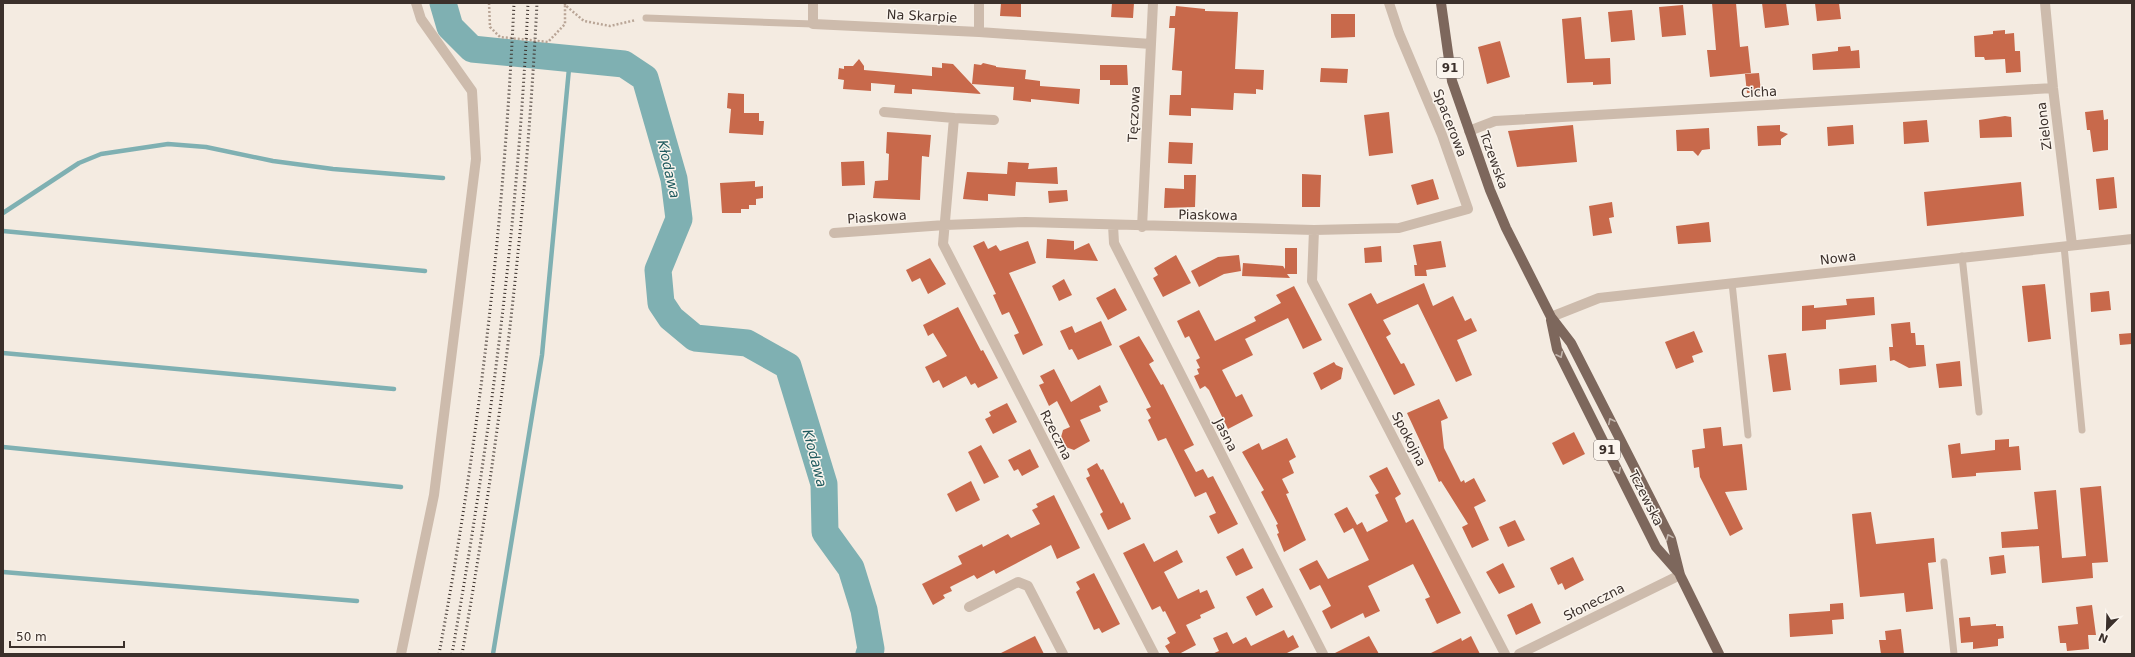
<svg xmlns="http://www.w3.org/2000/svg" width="2135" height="657" font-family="'DejaVu Sans',sans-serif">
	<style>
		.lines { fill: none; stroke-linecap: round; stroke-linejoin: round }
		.stream { stroke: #7fb0b2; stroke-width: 4.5 }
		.river { stroke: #7fb0b2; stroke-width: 27 }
		.building { fill: #c8694b }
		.path { stroke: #b9a596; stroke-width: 2.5; stroke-dasharray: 2 2; stroke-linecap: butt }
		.lane { stroke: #cdbbac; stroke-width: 7 }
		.street { stroke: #cdbbac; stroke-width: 10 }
		.primary { stroke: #7d675c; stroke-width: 10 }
		.rail { stroke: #3b302b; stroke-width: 3; stroke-dasharray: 1 3; stroke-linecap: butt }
		.oneway { stroke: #c2b5ac }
		.labels { text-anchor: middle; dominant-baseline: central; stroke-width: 3; stroke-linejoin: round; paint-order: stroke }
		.shield { fill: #fbf5ee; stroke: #756b66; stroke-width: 1 }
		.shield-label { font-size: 12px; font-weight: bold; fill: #3b302b }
		.street-label { font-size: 13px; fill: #3b302b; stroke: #fbf5ee }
		.water-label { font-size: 14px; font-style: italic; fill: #1f5a5e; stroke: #fbf5ee }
	</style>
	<rect width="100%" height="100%" fill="#f4ebe1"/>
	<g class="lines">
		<path class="stream" d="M3,213L79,163L101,154L168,144L206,147L273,161L333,169L443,178
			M3,231L425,271
			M3,353L394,389
			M3,447L401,487
			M3,572L357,601
			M493,654L542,355L570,58"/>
		<path class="river" d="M443,3L450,27L472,49L624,64L645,78L674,179L679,219L658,270L661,303L671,318L695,338L747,343L788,366L824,484L825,532L851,568L864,610L871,649L869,654"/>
	</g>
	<path class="building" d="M1001,3H1021V17L1000,16Z
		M1112,3H1134L1133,18L1111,17Z
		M1712,3H1736L1740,47L1748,46L1751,73L1710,77L1707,50H1716Z
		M1762,3H1786L1789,25L1765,28Z
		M1815,3H1839L1841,19L1817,21Z
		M1683,5L1686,35L1662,37L1659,7Z
		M1176,6L1205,9V11L1238,12L1235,69L1264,70L1263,90L1256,89V94L1234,93L1233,110L1191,108V116L1169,115L1170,95H1181L1182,71L1172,70L1175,28H1169L1170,16H1175Z
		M1632,10L1635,40L1611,42L1608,12Z
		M1331,14H1355V37L1331,38Z
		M1581,17L1585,59L1610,58L1611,84L1593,85V82L1567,83L1562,19Z
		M2005,30V34L2014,33L2015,51H2020L2021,72L2006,73L2005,59L1985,60L1984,57H1975L1974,36L1993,34V31Z
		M1500,41L1510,77L1487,84L1478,47Z
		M1850,46L1851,51L1859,50L1860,68L1813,70L1812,54L1838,51V47Z
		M859,59L864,66V70L932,76V67L942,68V63L953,64L981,94L912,89V94L894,93L895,85L871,83V91L843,89L844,80L838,79L839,68L844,69V66H853Z
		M983,63L996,66V67L1026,70L1025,79L1040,81V86L1080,89L1079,104L1031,99V102L1013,100L1014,87L972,84L974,64L981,65Z
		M1100,65H1127L1128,85H1110V80H1100Z
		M1321,68L1348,69L1347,83L1320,82Z
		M1759,73L1761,92L1747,93L1745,74Z
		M728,93L744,94V113H759V121H764L763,135L729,133L731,109L727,108Z
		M2103,110L2104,120L2108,119V150L2093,152L2090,130H2087L2085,112Z
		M1389,112L1393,153L1369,156L1364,115Z
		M2005,116L2011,117L2012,137L1980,138L1979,120Z
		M1927,120L1929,142L1904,144L1903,122Z
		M1573,125L1577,162L1517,167L1508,131Z
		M1780,125V131L1788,134L1781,139V145L1758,146L1757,126Z
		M1853,125L1854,144L1828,146L1827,127Z
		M1709,128L1710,149L1702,150L1698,156L1693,151H1677L1676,130Z
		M887,132L931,135L929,157L922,156L920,200L873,198L875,181L888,180L889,154L886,153Z
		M1169,142L1193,143L1192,164L1168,163Z
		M864,161L865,185L842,186L841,162Z
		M1008,162L1029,163L1028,169L1057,167L1058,184L1016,182L1015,196L988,194V201L963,199L967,172L1007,174Z
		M1302,174L1321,175L1320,207H1302Z
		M1184,175H1196L1195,207L1164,208L1165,188L1184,189Z
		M2114,177L2117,208L2099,210L2096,179Z
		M1433,179L1439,199L1417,205L1411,185Z
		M755,181V187L763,186V198L756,199V205H749V209H741V213H722L720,183Z
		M2021,182L2024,216L1927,226L1924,192Z
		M1067,190L1068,201L1049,203L1048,191Z
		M1612,202L1614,217L1609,218L1612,233L1593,236L1589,206Z
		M1709,222L1711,242L1678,244L1676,226Z
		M1047,239L1074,241V250L1089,243L1098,261L1046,258Z
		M984,241L988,249L996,245L1000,251L1028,241L1036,263L1009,273L1043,345L1023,355L1014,335L1019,333L1009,312L1002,315L993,295L996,294L973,246Z
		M1441,241L1446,267L1426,270L1427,276H1415L1414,265H1417L1413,245Z
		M1381,246L1382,262L1365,263L1364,248Z
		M1285,248H1297V274H1287L1290,278L1242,276L1243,263L1283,266L1285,269Z
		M1176,255L1191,283L1163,297L1153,278L1158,275L1154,268Z
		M1239,255L1241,271L1224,274L1199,287L1191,271L1218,257Z
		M930,258L946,284L928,294L920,278L912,282L906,270Z
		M1064,279L1072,295L1059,301L1052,286Z
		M1424,283L1433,306L1453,296L1465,321L1471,318L1477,331L1457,340L1472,375L1456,382L1418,304L1383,320L1391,334L1386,337L1401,364L1404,363L1415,385L1394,395L1348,304L1371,293L1377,304Z
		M2045,284L2051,339L2028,342L2022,286Z
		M1294,286L1322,340L1303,349L1288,318L1245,339L1253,355L1222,370L1236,397L1242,394L1253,416L1228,429L1209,390L1205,386L1200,389L1194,376L1199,374L1197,369L1200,368L1196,360L1200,358L1189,336L1185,338L1177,321L1199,310L1215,341L1256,321L1254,317L1281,303L1276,295Z
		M1115,288L1127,310L1108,320L1096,298Z
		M2109,291L2111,310L2091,312L2090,293Z
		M1874,297L1875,315L1826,320V329L1802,331V306L1814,305V308L1847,305L1846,299Z
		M958,307L981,351L983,350L998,378L978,388L975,383L971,385L966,376L943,388L939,380L933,383L925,367L947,356L933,333L928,336L923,325Z
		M1101,321L1112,345L1078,360L1072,349L1069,350L1060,331L1072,326L1075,333Z
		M1910,322L1911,333H1915L1916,345H1924L1926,366L1909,368L1894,360L1890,361L1889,347H1893L1891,324Z
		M1694,331L1703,352L1692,356L1694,362L1676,369L1665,342Z
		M2132,333V344L2120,345L2119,334Z
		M1139,336L1154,361L1149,364L1161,385L1163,384L1194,445L1184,450L1196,472L1203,469L1208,478L1213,476L1238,524L1218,534L1209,516L1216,513L1206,492L1195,497L1166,438L1158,441L1148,420L1151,418L1146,409L1151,407L1119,346Z
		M1786,353L1791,390L1773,392L1768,355Z
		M1960,361L1962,386L1939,388L1936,364Z
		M1334,362L1336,365L1343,368L1341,379L1321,390L1313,373Z
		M1876,365L1877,382L1840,385L1839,369Z
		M1054,369L1071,402L1100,385L1108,402L1099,406L1101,411L1080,420L1090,441L1074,450L1063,446L1060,441L1063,430L1070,427L1057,401L1049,406L1039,385L1044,383L1040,376Z
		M1439,399L1448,418L1441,421L1444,448L1461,482L1464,480L1465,483L1474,478L1486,501L1474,507L1489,540L1472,548L1462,527L1468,524L1441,481L1439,482L1407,413Z
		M1007,403L1017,422L993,434L985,419L991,416L989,412Z
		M1721,427L1723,446L1742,444L1747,490L1725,492L1743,529L1730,536L1700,477L1699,467L1694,468L1692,450L1705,448L1703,429Z
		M1574,432L1585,454L1563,465L1552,443Z
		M1287,438L1296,457L1289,461L1294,473L1282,479L1289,493L1286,494L1306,540L1284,552L1277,534L1279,533L1276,525L1278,524L1261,492L1264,490L1242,452L1259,443L1262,450Z
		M2009,439V447L2019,446L2021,470L1976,473V476L1952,478L1948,445L1960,443L1961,454L1995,450V440Z
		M981,445L999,477L984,484L968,452Z
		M1030,449L1039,467L1022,476L1018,469L1014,471L1008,460Z
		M1097,463L1101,470L1103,469L1121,504L1123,502L1131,519L1108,530L1100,514L1103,512L1086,478L1090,476L1087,469Z
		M1387,467L1401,494L1395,498L1406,523L1413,519L1461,613L1437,624L1425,599L1430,597L1413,564L1368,586L1380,611L1365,618L1363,613L1331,629L1322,611L1331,606L1320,585L1310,590L1299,569L1317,560L1328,579L1369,560L1353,528L1344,533L1334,514L1347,507L1357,525L1362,522L1367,532L1388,521L1375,495L1379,493L1369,476Z
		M971,481L980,500L956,512L947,494Z
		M2101,486L2108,562L2092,563L2093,578L2042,583L2039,546L2002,548L2001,532L2038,529L2034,492L2056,490L2062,558L2086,556L2080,488Z
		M1054,495L1080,548L1057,559L1051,545L996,574L994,570L977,579L974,575L950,587L952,591L943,595L945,598L933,605L922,584L962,564L958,556L982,544L983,547L1008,534L1011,538L1040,524L1032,510L1038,507L1036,504Z
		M1871,512L1876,544L1934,538L1936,562L1928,563L1933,609L1906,612L1904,593L1860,597L1852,514Z
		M1515,520L1525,540L1508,547L1499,527Z
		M1144,543L1154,562L1177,550L1183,562L1164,572L1178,599L1199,589L1200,593L1207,590L1215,608L1200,615L1201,618L1186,625L1196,645L1179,654H1170L1165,646L1170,643L1167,638L1176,633L1165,611L1163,612L1160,606L1152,610L1123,553Z
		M1243,548L1253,568L1236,576L1226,557Z
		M2004,555L2006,573L1991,575L1989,557Z
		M1573,557L1584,580L1565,590L1562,583L1558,585L1550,568Z
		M1503,563L1515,587L1499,594L1486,572Z
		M1094,573L1120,624L1102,633L1099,628L1094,630L1076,592L1080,589L1076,582Z
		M1263,588L1273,607L1256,616L1246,597Z
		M1532,603L1541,623L1516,635L1507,615Z
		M1843,603L1844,619L1832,620L1833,634L1790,637L1789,614L1830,611V604Z
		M2092,605L2096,635H2088L2089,649L2067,651L2066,643H2060L2058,626L2078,624L2076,607Z
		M1970,617L1971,626L1996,624V626H2003L2004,638L1998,639V646L1973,649V642L1961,643L1959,618Z
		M1901,629L1904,654H1881L1879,640H1886L1885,631Z
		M1284,630L1288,638L1293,635L1299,647L1285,654H1212L1219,651L1213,638L1227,632L1233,644L1246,637L1251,646Z
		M1035,636L1044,654H999Z
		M1369,636L1379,654H1333Z
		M1471,636L1480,654H1429L1461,638L1462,641Z"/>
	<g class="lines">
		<path class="path" d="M489,3L490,27L500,37L548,42L565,24V5
			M565,3V5L584,21L610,26L636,20"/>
		<path class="lane" d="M646,18L813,24
			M2064,246L2082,430
			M1962,256L1979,412
			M1732,283L1748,435
			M1944,562L1954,654"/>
		<path class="street" d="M813,3V24L979,32L1151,44
			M2045,3L2053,88L2072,245
			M979,32V3
			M884,112L954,118L943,244L1154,654
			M954,118L994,120
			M1469,131L1495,121L2053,88
			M1113,225L1114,243L1323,654
			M1142,227L1153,3
			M1314,230L1312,281L1505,654
			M834,233L945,225L1026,222L1314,230L1399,228L1468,209L1442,135L1399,33L1389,3
			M1551,317L1599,298L2132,239
			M969,607L1018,582L1028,586L1063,654
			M401,654L434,495L476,159L472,91L421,19L416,3
			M1519,654L1680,575"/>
		<path class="primary" d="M1441,3L1452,81L1490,190L1506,228L1551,317L1571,343L1671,539L1680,575L1719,654
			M1551,320L1557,349L1656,547L1679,573"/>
		<path class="rail" d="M439,654C479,440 504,221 514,3
			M452,654C490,439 518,222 528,3
			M462,654C500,439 526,221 537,3"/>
	</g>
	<defs><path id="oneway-chevron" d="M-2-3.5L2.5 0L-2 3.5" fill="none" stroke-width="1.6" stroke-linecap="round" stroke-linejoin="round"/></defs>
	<g class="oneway">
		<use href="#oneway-chevron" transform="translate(1560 355) rotate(64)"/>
		<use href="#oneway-chevron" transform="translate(1611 421) rotate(-117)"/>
		<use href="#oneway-chevron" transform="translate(1618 471) rotate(63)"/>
		<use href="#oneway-chevron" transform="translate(1669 537) rotate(-114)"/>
	</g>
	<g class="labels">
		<g class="shield">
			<rect x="1437" y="58" width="26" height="20" rx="3"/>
			<rect x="1594" y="440" width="26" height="20" rx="3"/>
		</g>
		<g class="shield-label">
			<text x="1450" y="68">91</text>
			<text x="1607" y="450">91</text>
		</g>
		<g class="street-label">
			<text transform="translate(922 16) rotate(3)">Na Skarpie</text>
			<text transform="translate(1759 92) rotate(-3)">Cicha</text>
			<text transform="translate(1134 114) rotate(-87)">Tęczowa</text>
			<text transform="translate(1450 123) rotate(69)">Spacerowa</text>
			<text transform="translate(2044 126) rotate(-97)">Zielona</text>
			<text transform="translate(1494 160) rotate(70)">Tczewska</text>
			<text transform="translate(1208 215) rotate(1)">Piaskowa</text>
			<text transform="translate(877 217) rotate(-4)">Piaskowa</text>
			<text transform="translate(1838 258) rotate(-7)">Nowa</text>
			<text transform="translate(1056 435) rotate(63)">Rzeczna</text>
			<text transform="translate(1226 435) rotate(63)">Jasna</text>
			<text transform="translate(1409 439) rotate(63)">Spokojna</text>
			<text transform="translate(1646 498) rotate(63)">Tczewska</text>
			<text transform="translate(1594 602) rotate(-27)">Słoneczna</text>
		</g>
		<g class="water-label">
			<text transform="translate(669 169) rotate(77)">Kłodawa</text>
			<text transform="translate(815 458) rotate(75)">Kłodawa</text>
		</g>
	</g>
	<rect width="2135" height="657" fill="none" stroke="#3b302b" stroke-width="8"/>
	<g transform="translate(2107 629) rotate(203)" stroke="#fbf5ee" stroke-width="3" paint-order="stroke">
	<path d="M0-3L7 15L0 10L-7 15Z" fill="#3b302b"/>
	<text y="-6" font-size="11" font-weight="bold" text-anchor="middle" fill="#3b302b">N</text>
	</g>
	<path d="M10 641v6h114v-6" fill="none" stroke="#3b302b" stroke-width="2"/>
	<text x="16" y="641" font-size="12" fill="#3b302b" stroke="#fbf5ee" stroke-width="3" paint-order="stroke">50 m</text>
</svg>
